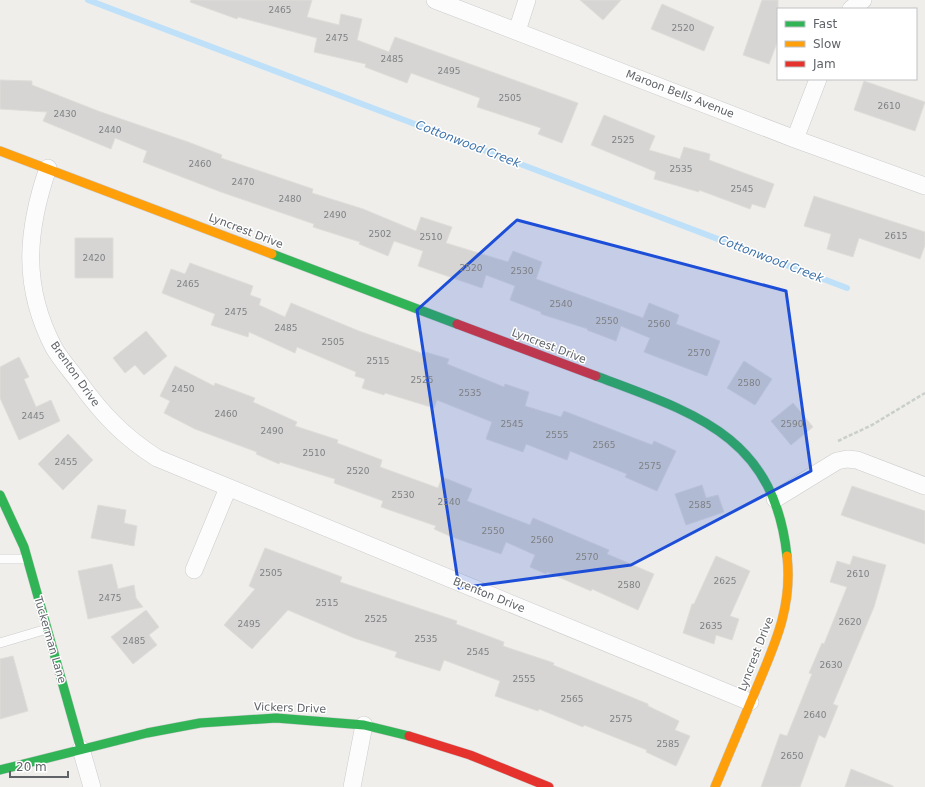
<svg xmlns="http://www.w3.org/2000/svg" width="925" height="787" font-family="'DejaVu Sans',sans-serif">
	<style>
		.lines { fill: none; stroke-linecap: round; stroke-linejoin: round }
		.stream { stroke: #bfe0f9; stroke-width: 6 }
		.building { fill: #d6d5d3; stroke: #deddd9 }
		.lane-casing { stroke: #cbcccc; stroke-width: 10 }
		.street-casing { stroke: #cbcccc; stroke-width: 18 }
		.fast-casing { stroke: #cacacb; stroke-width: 10 }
		.slow-casing { stroke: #cacacb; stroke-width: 10 }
		.jam-casing { stroke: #cacacb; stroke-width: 10 }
		.path { stroke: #cacfcc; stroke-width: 2.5; stroke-dasharray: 4 2; stroke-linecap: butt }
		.lane { stroke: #fdfcfc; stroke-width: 9 }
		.street { stroke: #fdfcfc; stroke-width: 17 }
		.fast { stroke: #30b455; stroke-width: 9 }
		.slow { stroke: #ff9f0a; stroke-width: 9 }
		.jam { stroke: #e5322d; stroke-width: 9 }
		.marked { fill: #1d4ed8; fill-opacity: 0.2; stroke: #1d4ed8; stroke-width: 3; stroke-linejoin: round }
		.labels { text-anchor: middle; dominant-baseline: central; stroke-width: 3; stroke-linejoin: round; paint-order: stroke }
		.number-label { font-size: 9px; fill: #7e8184 }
		.street-label { font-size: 11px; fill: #5f6368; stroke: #fff }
		.water-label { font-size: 12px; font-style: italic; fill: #4174aa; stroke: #fff }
	</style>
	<rect width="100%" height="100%" fill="#efeeea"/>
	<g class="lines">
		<path class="stream" d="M88,0L847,288"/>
	</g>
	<path class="building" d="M191,0H312L307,17L339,25L341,14L362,19L357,40L389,52L395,37L578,103L562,143L538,134L541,128L477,107L480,98L411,73L407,83L365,67L366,64L314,52L317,38L238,17L237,19L190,2Z
		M580,0H621L603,20Z
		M762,0H778V40L769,64L743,55Z
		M662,4L714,27L704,51L651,29Z
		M0,80L32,81V85L98,111L188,142L222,155L221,158L313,189L312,193L363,209L416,231L421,217L452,227L446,243L508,262L513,251L542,262L536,279L643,318L649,303L679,315L676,324L720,341L707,376L644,352L650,338L621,326L616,341L587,330L588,329L541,314V312L510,300L515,286L486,275L482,288L418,266L423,251L394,241L388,256L359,244L360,242L313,227L314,224L221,192L143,162L147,151L115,138L111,149L43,121L47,112L0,109Z
		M864,81L925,102L915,131L854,110Z
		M604,115L655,136L649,150L680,159L684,147L710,154L709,160L774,184L765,208L752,204L750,209L699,190V192L654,179L656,172L591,145Z
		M814,196L925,232V245L920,259L859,238L853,257L827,249L831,234L804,226Z
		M75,238H113V278H75Z
		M190,263L253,286L250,295L261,299L259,305L285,317L291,303L359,331L424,354L425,352L449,359L447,364L504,387L505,384L529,392L525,406L561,417L564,411L652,445L654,441L676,451L657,491L625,477L627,474L570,451L567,460L526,444L523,452L486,439L492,422L437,400L434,408L385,393L384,395L362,388L365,379L355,376L356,372L297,347L295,353L249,332L248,337L211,325L215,314L162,293L171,269L185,274Z
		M146,331L167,356L144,375L135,365L125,373L113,358Z
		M19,357L29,377L24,379L36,407L51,400L60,421L19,440L0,398V367Z
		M744,361L772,379L755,405L727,388Z
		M175,366L214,386L215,383L255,398L253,402L297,422L295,426L338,440L337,443L382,460L380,467L438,488L442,477L472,489L467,501L530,525L533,518L609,550L607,554L654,574L638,610L592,589L591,591L547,572L546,574L530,567L535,555L506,542L501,554L452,537L434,529L436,526L381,507L383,501L334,483L335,479L280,462L279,464L256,454L257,452L195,429L164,413L170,401L160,396Z
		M793,403L813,427L791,445L771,421Z
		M68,434L93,460L63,490L38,464Z
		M702,485L706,498L718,495L724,512L686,525L675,494Z
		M852,486L925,511V544L841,515Z
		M98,505L126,510L124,523L137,526L134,546L91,538Z
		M265,548L342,577L340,582L457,621L456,624L504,642L503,646L554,663L553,665L648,704V706L679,721L675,730L690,736L676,766L646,752L647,750L584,725L583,727L539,709L538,711L495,696L500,681L444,660L440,671L395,657L397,652L354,638L288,610L252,649L224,625L255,589L249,586Z
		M716,556L750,571L730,616L739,619L732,640L716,635L714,644L683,633L692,604H694Z
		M853,556L886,565L874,607L833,704L838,706L825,738L819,735L800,787H761L780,734L787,736L812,674L809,673L822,643L824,644L847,587L830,582L837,561L850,565Z
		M112,564L118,589L134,585L136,598L143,607L88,619L78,571Z
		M146,610L159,627L149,635L157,645L133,664L111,637Z
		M13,656L28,711L0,719V659Z
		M851,769L893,786V787H845Z"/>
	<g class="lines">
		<defs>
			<path id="lane" d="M0,559H27
				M0,643L47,629"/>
			<path id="street" d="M435,0L795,139L925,186
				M851,9L863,0
				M517,31L527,0
				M795,139L818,79
				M48,168C26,232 22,287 54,348C61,360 71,371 79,382C102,414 124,437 157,458L750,702
				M775,499L837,461L847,459L857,460L925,486
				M194,570L228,488
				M81,749L92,787
				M352,787L364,725"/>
			<path id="fast" d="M272,254L457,324
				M596,376C694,413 774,435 787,556
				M0,495L24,547L81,749
				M0,770L147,733L200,723L276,718L364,725L409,736"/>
			<path id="slow" d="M0,151L272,254
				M715,787C728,756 741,725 754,694C774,646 793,608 787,556"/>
			<path id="jam" d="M457,324L596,376
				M409,736L470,755L549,787"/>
		</defs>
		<use href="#lane" class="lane-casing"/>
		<use href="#street" class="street-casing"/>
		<use href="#fast" class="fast-casing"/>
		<use href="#slow" class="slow-casing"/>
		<use href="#jam" class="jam-casing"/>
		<path class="path" d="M838,441L872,425L925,393"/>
		<use href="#lane" class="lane"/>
		<use href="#street" class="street"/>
		<use href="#fast" class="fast"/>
		<use href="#slow" class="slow"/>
		<use href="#jam" class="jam"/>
	</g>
	<path class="marked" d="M517,220L786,291L811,471L631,565L459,588L417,310Z"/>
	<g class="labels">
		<g class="number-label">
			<text x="280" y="10">2465</text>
			<text x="683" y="28">2520</text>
			<text x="337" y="38">2475</text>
			<text x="392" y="59">2485</text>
			<text x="449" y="71">2495</text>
			<text x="510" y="98">2505</text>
			<text x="889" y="106">2610</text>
			<text x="65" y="114">2430</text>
			<text x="110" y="130">2440</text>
			<text x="623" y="140">2525</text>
			<text x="200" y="164">2460</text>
			<text x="681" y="169">2535</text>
			<text x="243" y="182">2470</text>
			<text x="742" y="189">2545</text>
			<text x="290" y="199">2480</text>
			<text x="335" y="215">2490</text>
			<text x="380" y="234">2502</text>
			<text x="896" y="236">2615</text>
			<text x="431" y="237">2510</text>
			<text x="94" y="258">2420</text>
			<text x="471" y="268">2520</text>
			<text x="522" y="271">2530</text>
			<text x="188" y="284">2465</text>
			<text x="561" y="304">2540</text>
			<text x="236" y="312">2475</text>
			<text x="607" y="321">2550</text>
			<text x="659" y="324">2560</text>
			<text x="286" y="328">2485</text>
			<text x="333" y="342">2505</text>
			<text x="699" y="353">2570</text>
			<text x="378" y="361">2515</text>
			<text x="422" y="380">2525</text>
			<text x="749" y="383">2580</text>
			<text x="183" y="389">2450</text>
			<text x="470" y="393">2535</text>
			<text x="226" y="414">2460</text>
			<text x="33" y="416">2445</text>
			<text x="512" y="424">2545</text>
			<text x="792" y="424">2590</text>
			<text x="272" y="431">2490</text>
			<text x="557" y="435">2555</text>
			<text x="604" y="445">2565</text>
			<text x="314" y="453">2510</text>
			<text x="66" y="462">2455</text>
			<text x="650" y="466">2575</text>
			<text x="358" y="471">2520</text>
			<text x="403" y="495">2530</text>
			<text x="449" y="502">2540</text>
			<text x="700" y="505">2585</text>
			<text x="493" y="531">2550</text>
			<text x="542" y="540">2560</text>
			<text x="587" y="557">2570</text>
			<text x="271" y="573">2505</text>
			<text x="858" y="574">2610</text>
			<text x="725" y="581">2625</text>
			<text x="629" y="585">2580</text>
			<text x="110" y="598">2475</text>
			<text x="327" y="603">2515</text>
			<text x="376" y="619">2525</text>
			<text x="850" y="622">2620</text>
			<text x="249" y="624">2495</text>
			<text x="711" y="626">2635</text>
			<text x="426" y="639">2535</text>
			<text x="134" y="641">2485</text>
			<text x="478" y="652">2545</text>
			<text x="831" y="665">2630</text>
			<text x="524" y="679">2555</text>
			<text x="572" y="699">2565</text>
			<text x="815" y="715">2640</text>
			<text x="621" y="719">2575</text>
			<text x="668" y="744">2585</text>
			<text x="792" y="756">2650</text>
		</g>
		<g class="street-label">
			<text transform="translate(680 94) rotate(21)">Maroon Bells Avenue</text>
			<text transform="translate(246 231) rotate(21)">Lyncrest Drive</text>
			<text transform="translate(549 346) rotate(21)">Lyncrest Drive</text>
			<text transform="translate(75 374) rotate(55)">Brenton Drive</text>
			<text transform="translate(489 595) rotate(22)">Brenton Drive</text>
			<text transform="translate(50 640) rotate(74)">Tuckerman Lane</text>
			<text transform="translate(756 654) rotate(-69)">Lyncrest Drive</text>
			<text transform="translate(290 708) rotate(2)">Vickers Drive</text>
		</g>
		<g class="water-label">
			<text transform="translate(468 144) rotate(21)">Cottonwood Creek</text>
			<text transform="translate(771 259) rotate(21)">Cottonwood Creek</text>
		</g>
	</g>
	<rect x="777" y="8" width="140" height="72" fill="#ffffff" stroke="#bfc1c3"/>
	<rect x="785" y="21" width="20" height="6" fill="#30b455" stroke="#bfc1c3"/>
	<text x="813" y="28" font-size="12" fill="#5f6368">Fast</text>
	<rect x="785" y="41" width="20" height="6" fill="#ff9f0a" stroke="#bfc1c3"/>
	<text x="813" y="48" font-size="12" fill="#5f6368">Slow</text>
	<rect x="785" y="61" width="20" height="6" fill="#e5322d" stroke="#bfc1c3"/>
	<text x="813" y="68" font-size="12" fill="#5f6368">Jam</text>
	<path d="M10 771v6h58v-6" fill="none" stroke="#5f6368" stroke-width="2"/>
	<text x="16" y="771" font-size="12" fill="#5f6368" stroke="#ffffff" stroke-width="3" paint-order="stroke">20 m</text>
</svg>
